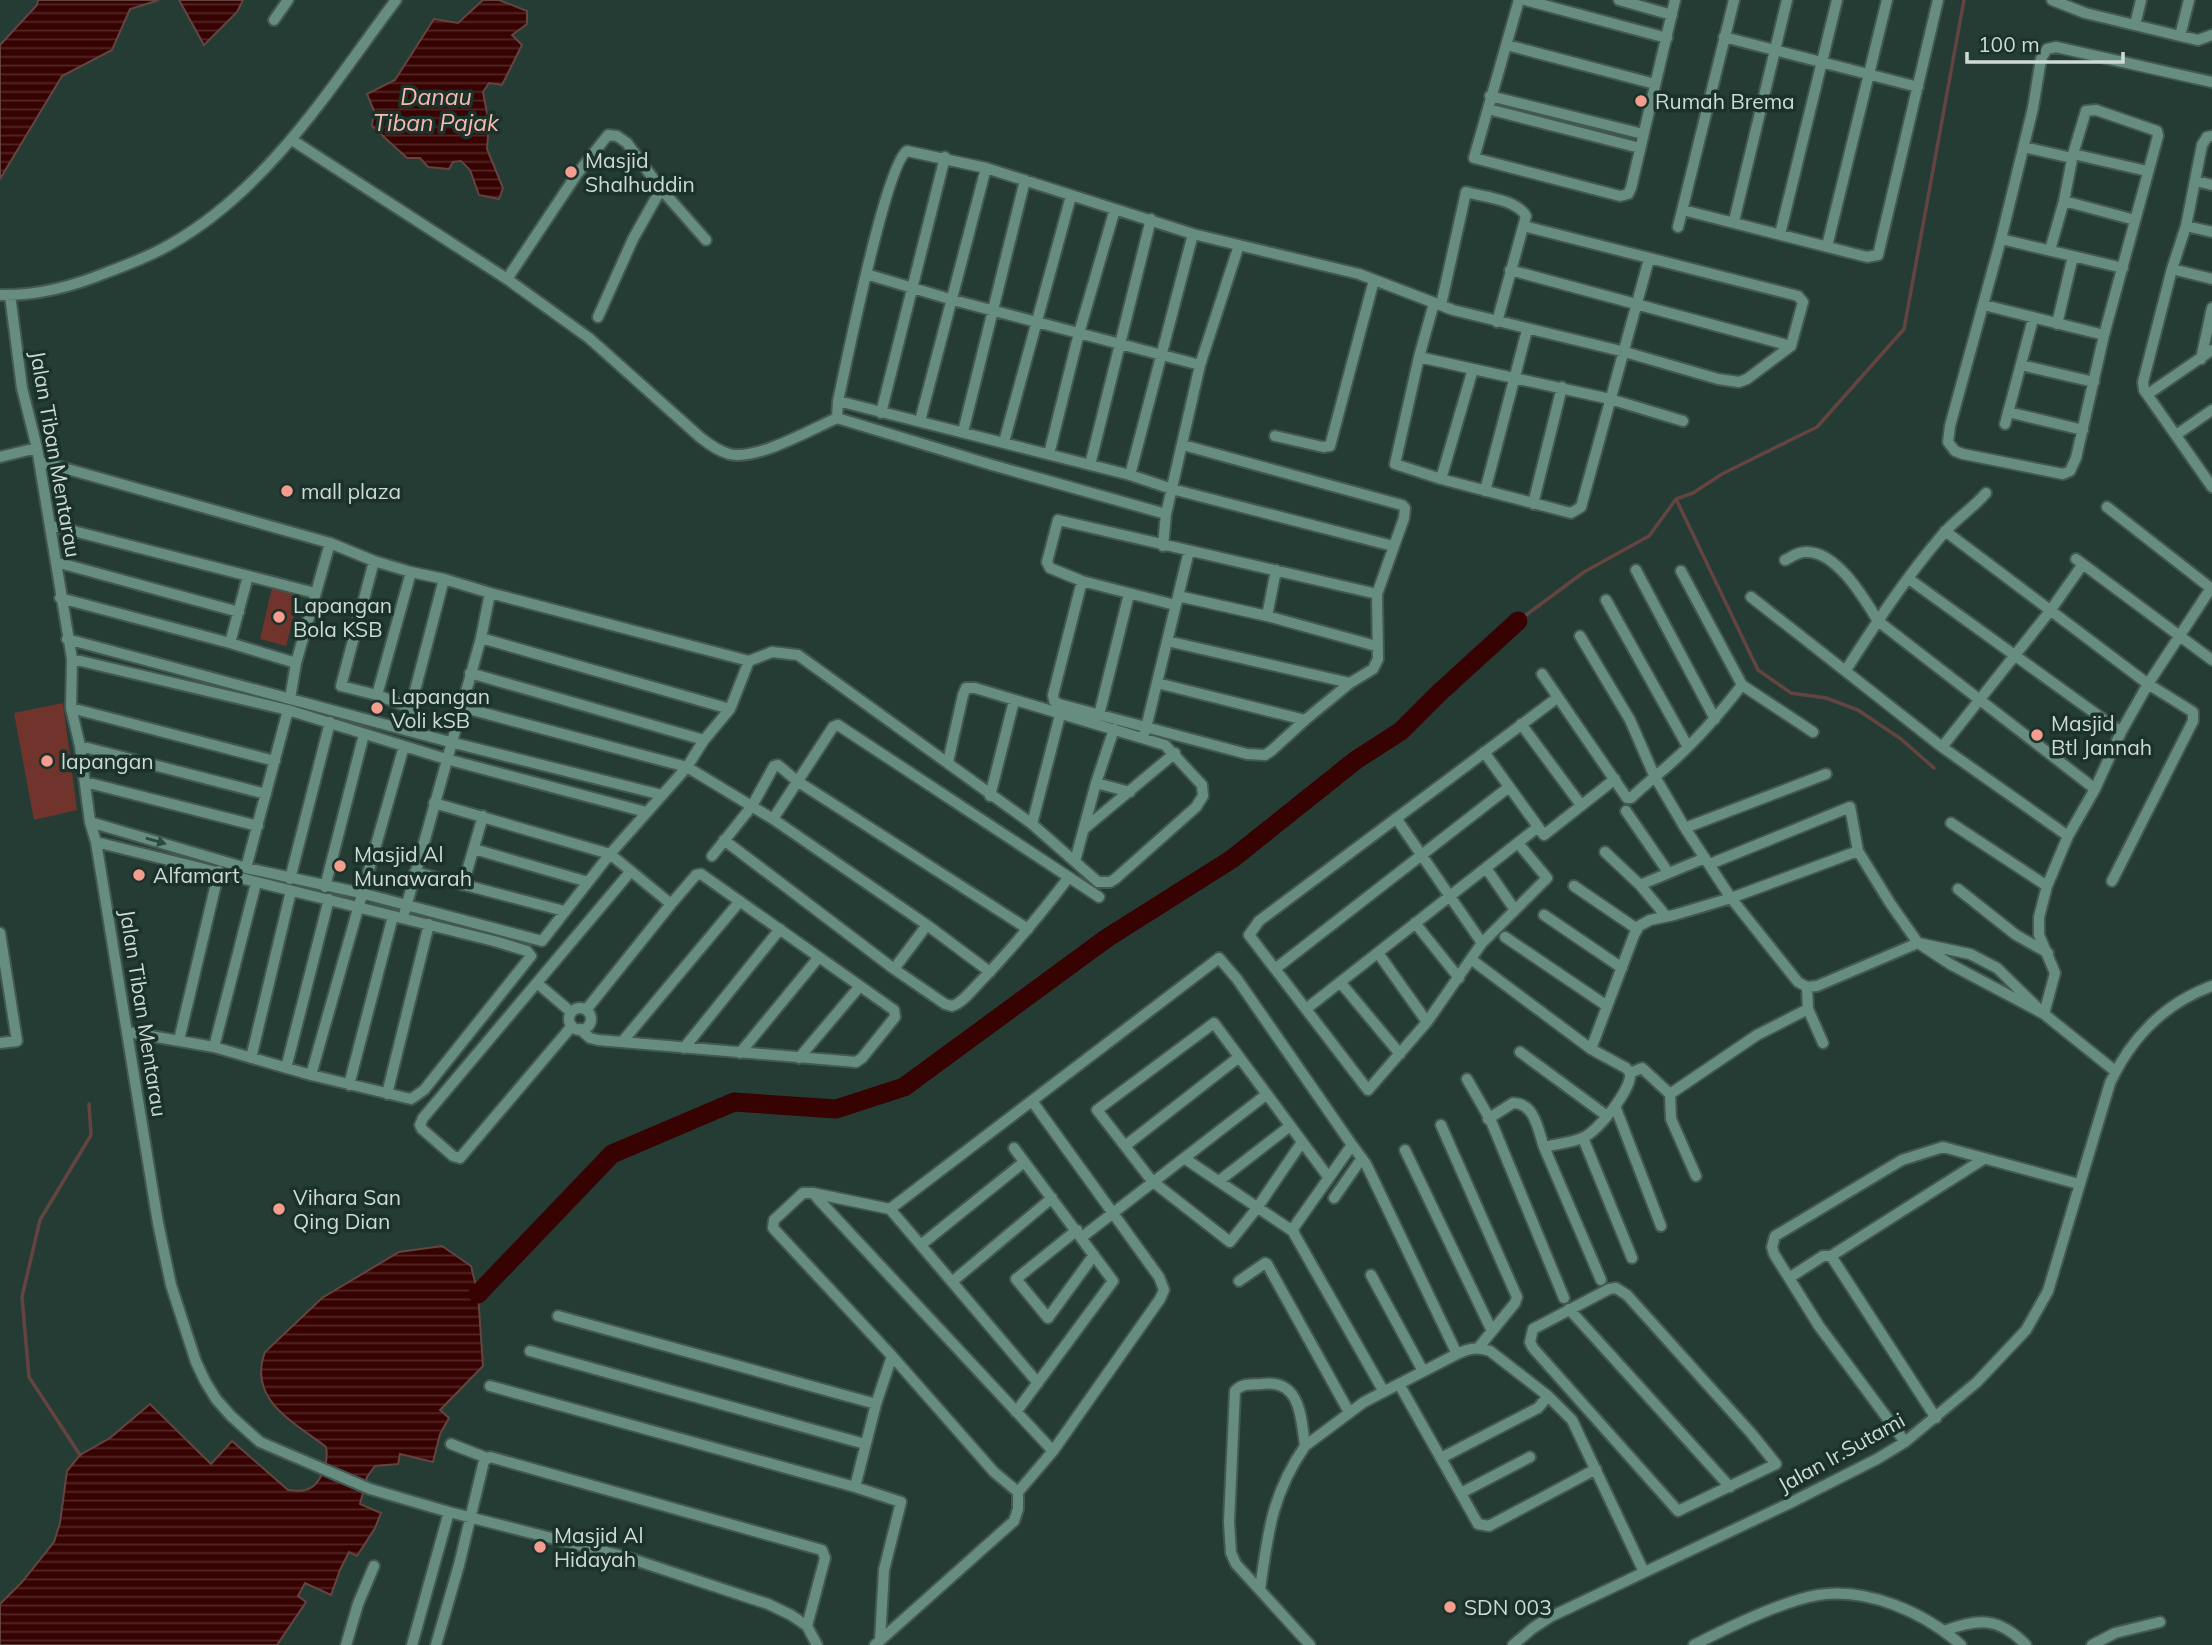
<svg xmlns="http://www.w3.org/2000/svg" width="2212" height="1645" font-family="Mulish,sans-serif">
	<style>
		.green { fill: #70342c }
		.water { fill: url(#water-rules); stroke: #644441; stroke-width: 2 }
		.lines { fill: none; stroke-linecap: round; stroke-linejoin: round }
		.stream { stroke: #644441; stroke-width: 3.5 }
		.river { stroke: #370302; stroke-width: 19 }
		.minor-casing { stroke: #435852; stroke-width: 14 }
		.minor { stroke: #678d80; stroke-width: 10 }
		.oneway { fill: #2e4940 }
		.poi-dot { fill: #f59d8f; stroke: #1b322b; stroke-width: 2.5 }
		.labels { text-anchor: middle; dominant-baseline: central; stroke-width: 7; stroke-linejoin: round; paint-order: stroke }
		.poi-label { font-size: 21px; fill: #cddad5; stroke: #1b322b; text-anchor: start }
		.street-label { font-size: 21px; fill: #cddad5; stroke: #1b322b }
		.water-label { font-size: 23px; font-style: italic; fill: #fcb9ae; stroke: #1b322b }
	</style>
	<defs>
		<pattern id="water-rules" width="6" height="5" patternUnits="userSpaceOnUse" patternTransform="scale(1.75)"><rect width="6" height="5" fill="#370302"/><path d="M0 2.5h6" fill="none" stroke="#532726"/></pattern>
	</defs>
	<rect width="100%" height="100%" fill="#253c35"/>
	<path class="green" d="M272,588L299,595L286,646L260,639Z
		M63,703L77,810L34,820L14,713Z"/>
	<path class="water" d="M38,0H159L130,9L112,50L62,76L0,179V45L37,5Z
		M179,0H243L237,12L204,45Z
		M483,0H499L527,11V24L512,35L522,45L502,85L489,83L483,92L489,124L487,149L503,188L499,199L479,195L470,170L461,161L453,162L449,169L428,167L420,158H407L372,126L374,111L367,94L395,80L434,19L458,23Z
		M442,1246L471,1266L478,1294L483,1366L440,1410L449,1418L440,1434L433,1462L400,1454L398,1464L375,1466L367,1477L360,1504L381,1513L375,1528L357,1556L349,1552L340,1570L331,1595L305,1583L298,1596L306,1602L277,1645H0V1604L22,1582L54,1542L60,1523L67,1471L80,1455L110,1438L150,1404L211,1464L232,1441L288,1490C293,1490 300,1492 305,1490C321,1487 329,1461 326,1447C294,1422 247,1400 265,1352L322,1298L399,1252Z"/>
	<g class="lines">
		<path class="stream" d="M1676,499L1758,670L1791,693L1826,698L1858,710L1901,739L1934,768
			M1518,621L1584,572L1649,536L1676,499L1693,493L1722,474L1817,427L1904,329L1964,0
			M80,1455L29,1377L22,1297L40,1220L91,1135L89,1104"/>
		<path class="river" d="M478,1294L612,1154L734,1102L836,1109L904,1087L1107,938L1232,859L1356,760L1401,731L1439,693L1518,621"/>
		<defs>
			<path id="minor" d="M1519,0L1474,158L1620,196L1628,194L1631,188L1675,0
				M1525,0L1667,38
				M1619,0L1672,15
				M2052,0L2085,13L2180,36L2198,40L2212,35
				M274,20L288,0
				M2135,25L2141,0
				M2180,36L2189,0
				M1724,37L1918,87
				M1507,45L1655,84
				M1490,96L1643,134
				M1488,109L1640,148
				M2212,136L2207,137L2202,145L2186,226L2172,269L2143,382L2144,390L2212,487
				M292,140L507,279L589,338L701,438C710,445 719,451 729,454C756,461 810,430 837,418L838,401C846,365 886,164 907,151L986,168L1193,234L1359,274L1453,310L1625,352L1718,379L1739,382L1747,379L1791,346L1803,302L1798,296L1524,226
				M2024,147L2072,158
				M2073,154L2147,171
				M2196,181L2212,185
				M2064,201L2135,220
				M1683,210L1867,257L1878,255L1938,0
				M1734,221L1787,0
				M2186,226L2212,232
				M1678,227L1734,0
				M1780,234L1837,0
				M2001,239L2123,268
				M1827,246L1887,0
				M2050,250L2064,201L2073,154L2086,111L2096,110L2157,131L2158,136L2104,335L2076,458L2070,471L2063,474L1963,454L1955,451L1948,442L1950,426L2001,239L2033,108L2041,59L2047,49L2056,47L2212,82
				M2172,269L2212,279
				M1510,270L1791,346
				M866,274L953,300L1200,365
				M507,279L577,174L608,135L617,136L627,143L661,189L706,240
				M0,295C37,296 74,286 108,272C129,264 151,256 171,244C269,188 330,88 396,0
				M10,295L22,388L37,448L72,659L71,708L80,746L90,822L96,842L158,1223L171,1285L196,1362L205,1381L216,1399L231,1416L260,1442L370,1489L449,1512L626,1557L768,1604L791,1615L807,1626L817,1645
				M1434,303L1419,357L1395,464L1441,479L1571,513L1581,507L1649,259
				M1441,305L1466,192C1483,197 1516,199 1526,216L1497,322
				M1984,305L2104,335
				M598,317L633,239L661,189
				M2057,324L2073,256
				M1419,357L1473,369L1441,479
				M2201,359L2212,308
				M2021,365L2094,382
				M1473,369L1610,399L1683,421
				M2148,394L2212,350
				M838,401L1130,475L1172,489L1393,546
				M2008,412L2083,430
				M881,413L945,157
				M837,418L992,465L1166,514
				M920,421L986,168
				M2005,424L2033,319
				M963,432L1025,180
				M2176,435L2212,410
				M1275,436L1323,447L1330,446L1374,280
				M1004,442L1071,196
				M1049,454L1079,333L1115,209
				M0,457L37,448
				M39,461L330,543L374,561L411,572L444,579L490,593L749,661L772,652L798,655L1032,824L1098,882H1110L1115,879L1196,807L1203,796L1202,785L1165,745L975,688H966L963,695L948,762
				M1090,465L1151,219
				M1130,475L1193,234
				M1485,491L1527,330
				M1533,504L1562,387
				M2107,507L2212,589
				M50,525L315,593
				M1945,531L2148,684L2193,712V721L2112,881
				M1163,546L1166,514L1200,365L1239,245
				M2076,559L2212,660
				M1785,560C1791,557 1798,552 1805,552C1836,550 1864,598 1878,621L2095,789
				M374,561L341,686L377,695L409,707
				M56,562L239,612
				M1636,570L1715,719
				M1681,571L1742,685L1813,732
				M1909,579L2121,732
				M1082,581L1053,695L1054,701L1059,704L1247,754L1265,755L1271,751L1305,720L1350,683L1373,669L1378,659L1377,594L1404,518L1405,508L1402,505L1183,445
				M1178,596L1267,616L1376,646
				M1751,597L1942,747L2068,836
				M60,598L230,643L296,663
				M1606,600L1688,747
				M1175,605L1082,581L1050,568L1047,562L1058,520L1377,594
				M1267,616L1276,570
				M1580,636L1630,720L1654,775L1685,828L1731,898L1798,982L1807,987L1817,986L1918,943L1970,954L1997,968L2044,1014L2115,1071
				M481,638L730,709
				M67,639L450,742L662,795
				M1167,641L1350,683
				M230,643L248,576
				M72,659L288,710L446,759L646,812
				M1846,670C1876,623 1907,576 1943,534C1956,519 1973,508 1986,493
				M470,673L704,740
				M1542,674L1627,798H1631C1644,785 1659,774 1672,762C1698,739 1721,712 1742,685
				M1157,683L1305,720
				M377,695L411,572
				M290,699L296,663L330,543
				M461,707L687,767L773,819L927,925L990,972
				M71,708L275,761
				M1099,715L1129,594
				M1521,724L1581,805
				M405,729L444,579
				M1145,732L1189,551
				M80,746L266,794
				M1942,747L2050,611L2083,564
				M1484,752L1544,835L1615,779
				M85,782L258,826
				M1096,783L1130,792
				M990,796L1014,701
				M434,803L610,854L671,904L586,1010
				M1626,811L1668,872
				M1396,818L1482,943L1427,1022L1368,1090L1249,935L1259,921L1557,698
				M773,819L833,727L838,725L1099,897
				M90,822L246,868L361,893L542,941L610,854L687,767L704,740L730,709L749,661
				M1951,823L2047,886
				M1032,824L1060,715
				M1685,828L1826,774
				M1084,829L1175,753
				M724,840L894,969L945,1004L952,1006C962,1003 969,993 977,985C1010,951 1040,915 1069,877
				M96,842L494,941L527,951L531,956L424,1090L411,1099L311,1075L214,1047L128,1032
				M474,849L588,882
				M1605,852L1640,885L1666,916
				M712,856L752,806L774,766L778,765L797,781L1028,929
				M1075,861L1096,783L1114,729
				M1710,864L1850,807L1858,851
				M246,868L288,710
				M1486,868L1515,910
				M415,872L564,911
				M290,879L330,722
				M463,885L483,816
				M1640,885L1705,858
				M1574,886L1637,929
				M325,887L364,734
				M1958,889L2016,935L2048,953
				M405,911L481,638L490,593
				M1544,915L1622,968
				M1415,923L1459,978
				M0,933L17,1041L0,1043
				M1505,937L1607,1006
				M1482,943L1547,878L1518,843
				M1378,953L1427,1022
				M1472,960L1591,1049
				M894,969L927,925
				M1275,969L1509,787
				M1340,982L1400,1054
				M537,983L571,1012
				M1807,987L1808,1009L1823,1043
				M569 1019a11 11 0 1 1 22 0a11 11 0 1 1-22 0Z
				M1306,1009L1538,827
				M2044,1014L2055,973L2039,935V917L2047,886L2068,836L2095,789L2121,732L2148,684L2211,588
				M572,1026L460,1158L453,1156L422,1129L420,1125L423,1118L631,871
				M580,1029L590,1038L598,1040L856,1062L862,1058L895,1017L894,1010L701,874L696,875L671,904
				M179,1040L219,871
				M622,1042L740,901
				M214,1047L256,883
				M684,1048L780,929
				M1520,1052L1607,1116
				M740,1053L819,957
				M251,1058L291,891
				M799,1058L860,986
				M286,1068L329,899
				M1630,1073L1642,1068L1670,1094L1671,1119L1696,1176
				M311,1075L404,746
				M1467,1079L1491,1121L1564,1298
				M349,1085L393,916
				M387,1094L429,924
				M1670,1094L1757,1035L1808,1009
				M1032,1101L1159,1277L1164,1290L1160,1299L1053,1451
				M1615,1106L1661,1226
				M1488,1119L1513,1103C1535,1103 1538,1130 1544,1147
				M1441,1125L1517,1297L1515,1303L1479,1347
				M1583,1138L1632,1258
				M1302,1142L1257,1208L1230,1242L1152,1181L1097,1110L1214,1023L1329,1178
				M1352,1145L1366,1164L1457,1354
				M1125,1146L1239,1057
				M1014,1148L1113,1281L1016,1412
				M1405,1150L1492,1331
				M1184,1158L1294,1232
				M1219,1181L1290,1126
				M813,1193L890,1209L1038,1383
				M1334,1198L1362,1158
				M890,1209L1219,958L1237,979L1352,1145L1292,1230L1384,1392
				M1077,1230L1016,1279L1048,1318L1094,1255
				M1082,1237L1267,1094
				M922,1244L1024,1162
				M1831,1256L1936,1418
				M1371,1275L1423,1371
				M1789,1278L1823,1256H1831L1982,1160
				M1601,1280L1544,1147C1556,1144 1570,1143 1582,1138C1597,1133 1633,1088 1630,1073L1626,1068L1591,1049L1634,935L1639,926L1650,920L1674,915L1731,898L1858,851L1890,903L1918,943L1950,964L2044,1014
				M953,1281L1052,1198
				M1239,1281L1265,1263L1267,1264L1349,1412
				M1616,1288L1627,1295L1751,1433L1776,1464L1678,1511L1533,1348L1530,1342L1533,1329L1609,1289Z
				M1569,1309L1730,1487
				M558,1316L876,1404
				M530,1351L865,1444
				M1399,1384L1478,1524L1489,1526L1596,1469
				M490,1386L855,1487L901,1502L884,1570L880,1640
				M1905,1442L1819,1326L1774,1254L1772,1247L1775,1236L1902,1160L1943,1147L2079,1184
				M451,1444L487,1458
				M1305,1446L1364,1402L1457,1354C1469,1348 1477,1347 1490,1351L1548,1396L1572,1420L1644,1572
				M1441,1458L1538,1408L1548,1396
				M855,1487L876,1404L892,1356
				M1461,1493L1530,1457
				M1260,1589C1268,1532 1272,1494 1305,1446C1301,1418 1301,1378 1261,1384C1251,1385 1242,1383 1235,1391L1229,1522L1231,1553L1236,1564L1310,1645
				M1944,1631C1979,1618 1999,1617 2026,1645
				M346,1645L358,1604L374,1566
				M412,1645L449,1512
				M436,1645L459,1565L484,1461L490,1457L822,1550L825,1558L807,1626
				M875,1645L1014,1521L1018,1509V1492L1053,1451L819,1200L813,1193H803L774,1220L773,1228L892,1356L994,1472L1018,1492
				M1513,1645L1533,1628L1550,1617L1790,1503L1877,1459L1905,1442L1977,1382L2026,1330L2048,1291L2110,1083C2131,1038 2165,1003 2212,986
				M1694,1645C1727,1628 1782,1601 1818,1595C1868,1587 1925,1613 1961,1645
				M2092,1645L2115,1633L2160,1622"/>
		</defs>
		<use href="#minor" class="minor-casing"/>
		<use href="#minor" class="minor"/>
	</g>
	<defs><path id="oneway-solid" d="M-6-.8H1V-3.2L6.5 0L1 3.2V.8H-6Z" transform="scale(1.75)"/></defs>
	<use class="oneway" href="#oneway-solid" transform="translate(156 841) rotate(16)"/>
	<g class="poi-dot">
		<circle cx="1641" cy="101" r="7"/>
		<circle cx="571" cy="172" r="7"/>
		<circle cx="287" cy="491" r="7"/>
		<circle cx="279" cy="617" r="7"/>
		<circle cx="377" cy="708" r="7"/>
		<circle cx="2037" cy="735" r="7"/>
		<circle cx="47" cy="761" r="7"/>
		<circle cx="340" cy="866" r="7"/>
		<circle cx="139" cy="875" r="7"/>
		<circle cx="279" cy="1209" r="7"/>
		<circle cx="540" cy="1547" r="7"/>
		<circle cx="1450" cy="1607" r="7"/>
	</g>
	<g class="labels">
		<g class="poi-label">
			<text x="1655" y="101">Rumah Brema</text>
			<text x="585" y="160">Masjid<tspan x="585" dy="24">Shalhuddin</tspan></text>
			<text x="301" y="491">mall plaza</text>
			<text x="293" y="605">Lapangan<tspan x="293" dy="24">Bola KSB</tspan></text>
			<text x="391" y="696">Lapangan<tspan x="391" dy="24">Voli kSB</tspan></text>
			<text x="2051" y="723">Masjid<tspan x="2051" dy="24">Btl Jannah</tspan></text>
			<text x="61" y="761">lapangan</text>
			<text x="354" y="854">Masjid Al<tspan x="354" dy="24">Munawarah</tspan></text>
			<text x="153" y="875">Alfamart</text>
			<text x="293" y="1197">Vihara San<tspan x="293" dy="24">Qing Dian</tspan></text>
			<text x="554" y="1535">Masjid Al<tspan x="554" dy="24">Hidayah</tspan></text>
			<text x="1464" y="1607">SDN 003</text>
		</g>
		<g class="street-label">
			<text transform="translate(56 454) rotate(80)">Jalan Tiban Mentarau</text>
			<text transform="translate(144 1013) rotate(81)">Jalan Tiban Mentarau</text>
			<text transform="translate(1841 1452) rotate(-29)">Jalan Ir.Sutami</text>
		</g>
		<g class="water-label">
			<text x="436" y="96">Danau<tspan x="436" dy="26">Tiban Pajak</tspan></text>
		</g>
	</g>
	<path d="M1967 52v10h156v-10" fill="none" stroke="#cddad5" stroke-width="3.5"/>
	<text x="1978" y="52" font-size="21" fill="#cddad5" stroke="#1b322b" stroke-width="5" paint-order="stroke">100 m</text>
</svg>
